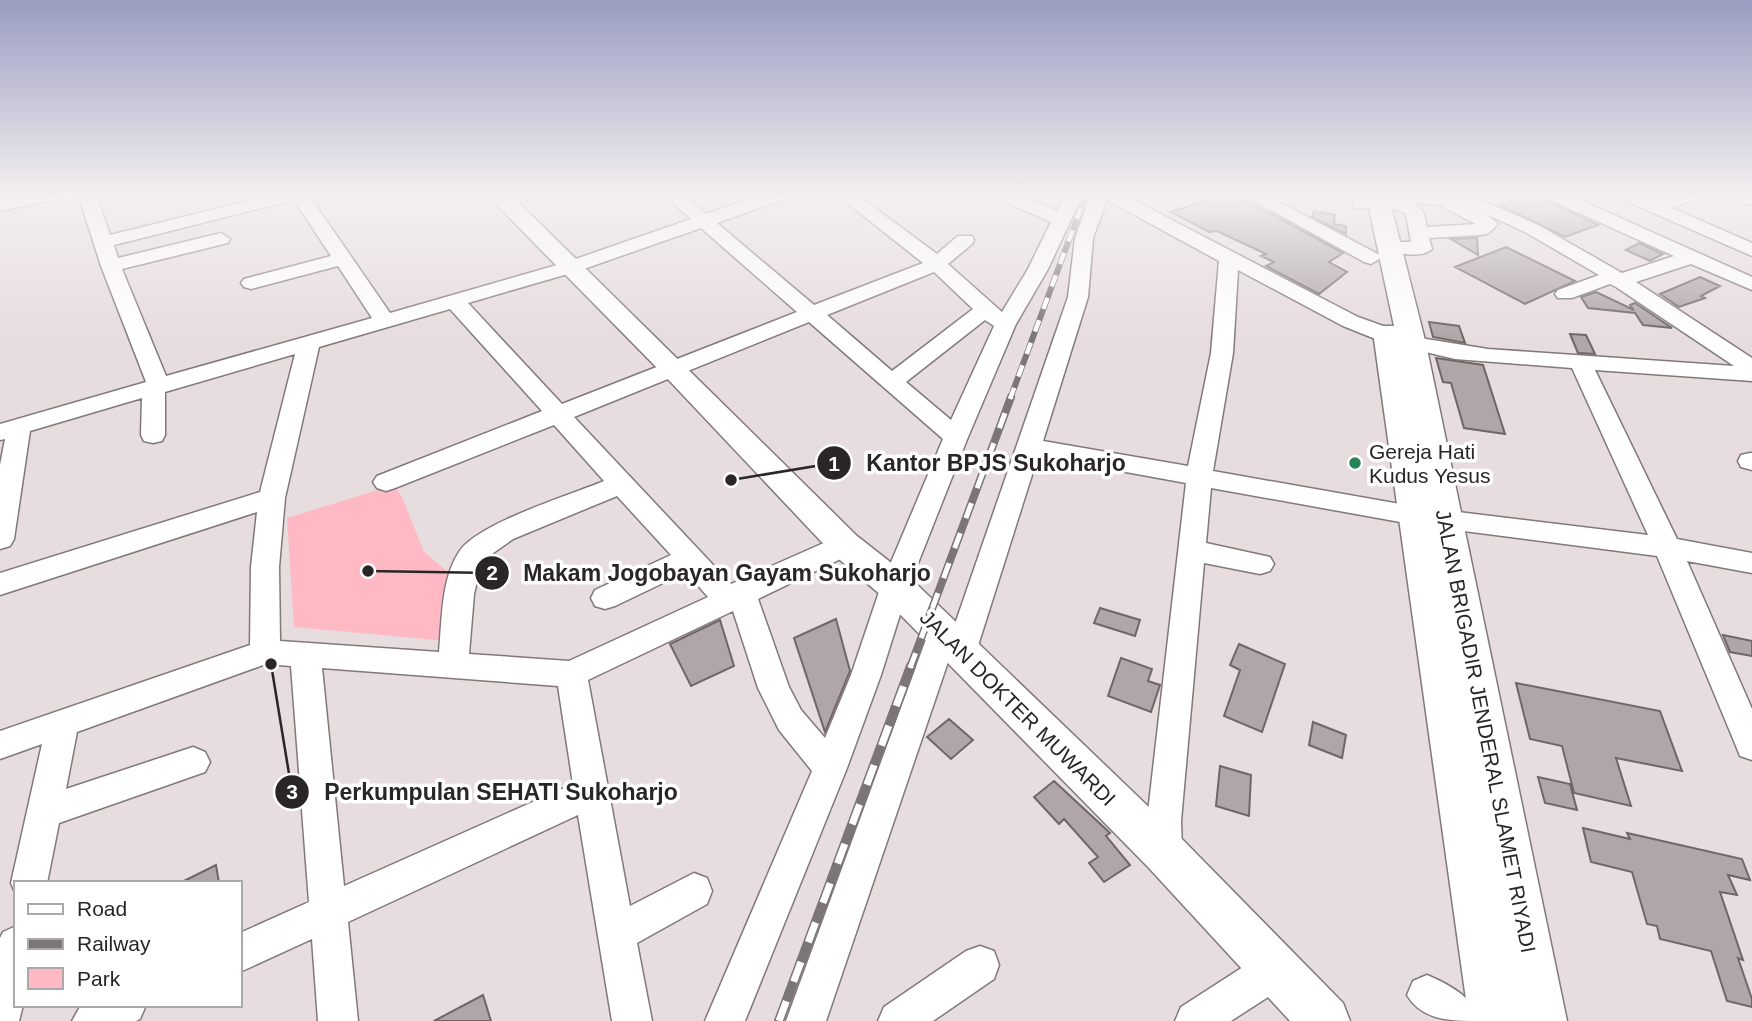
<svg xmlns="http://www.w3.org/2000/svg" width="1752" height="1021" font-family="Helvetica,sans-serif">
	<style>
		.green { fill: #ffb9c4 }
		.building { fill: #b0a6a7; stroke: #6f6667; stroke-width: 2 }
		.lines { fill: none; stroke-linecap: round; stroke-linejoin: round }
		.minor-casing { stroke: #817879; stroke-width: 3 }
		.major-casing { stroke: #817879; stroke-width: 3 }
		.minor { fill: #fff; fill-rule: evenodd }
		.major { fill: #fff; fill-rule: evenodd }
		.rail-far2-casing { stroke: #7c7576; stroke-width: 6 }
		.rail-far1-casing { stroke: #7c7576; stroke-width: 8 }
		.rail-casing { stroke: #7c7576; stroke-width: 10 }
		.rail-far2 { stroke: #fff; stroke-width: 4.5; stroke-dasharray: 12; stroke-linecap: butt }
		.rail-far1 { stroke: #fff; stroke-width: 5; stroke-dasharray: 16; stroke-linecap: butt }
		.rail { stroke: #fff; stroke-width: 7; stroke-dasharray: 21; stroke-linecap: butt }
		.poi-dot { fill: #298359; stroke: #fff; stroke-width: 2.5 }
		.labels { text-anchor: middle; dominant-baseline: central; stroke-width: 7; stroke-linejoin: round; paint-order: stroke }
		.poi-label { font-size: 21px; fill: #2a2626; stroke: #fff; text-anchor: start }
		.street-label { font-size: 21px; fill: #2a2626; stroke: #fff }
		.leader { fill: none; stroke: #2a2626; stroke-width: 2.5 }
		.callout-dot { fill: #2a2626; stroke: #fff; stroke-width: 2.5 }
		.mark-label { font-size: 21px; text-anchor: middle; font-weight: bold; fill: #fff }
		.callout-label { font-size: 23px; text-anchor: middle; font-weight: bold; fill: #2a2626; stroke: #fff; stroke-width: 7; stroke-linejoin: round; paint-order: stroke }
	</style>
	<rect width="100%" height="100%" fill="#e7dcde"/>
	<path class="green" d="M394,485L402,497L424,552L469,590V643L294,627L287,518Z"/>
	<path class="building" d="M1225,194H1231L1279,218L1343,253L1329,262L1347,272L1319,294L1266,266L1274,262L1261,256L1266,254L1217,231L1209,232L1171,212Z
		M1527,194H1540L1545,200L1598,225L1565,237L1500,205Z
		M1314,211L1335,215L1334,224L1346,226V234L1312,217Z
		M1477,238L1478,255L1451,239Z
		M1639,243L1663,254L1650,261L1626,250Z
		M1506,247L1571,279L1575,281L1525,304L1455,267Z
		M1700,277L1720,286L1701,296L1705,298L1679,307L1660,294Z
		M1596,292L1634,310L1630,305L1635,303L1672,328L1643,325L1635,313L1588,308L1581,297Z
		M1429,322L1459,326L1465,343L1433,337Z
		M1570,334L1586,335L1595,354L1578,353Z
		M1436,358L1483,365L1505,434L1464,428L1451,383L1443,382Z
		M1100,608L1140,620L1135,636L1094,623Z
		M836,619L850,671L825,732L794,638Z
		M720,620L734,666L691,686L670,644Z
		M1723,635L1752,641V656L1730,652Z
		M1239,644L1285,664L1262,732L1224,716L1240,670L1230,665Z
		M1121,658L1152,669L1148,681L1160,685L1151,712L1108,696Z
		M1516,683L1660,711L1682,771L1616,758L1631,806L1574,793L1562,746L1530,739Z
		M949,719L973,740L951,759L927,737Z
		M1313,722L1346,735L1342,758L1309,745Z
		M1220,766L1251,775L1249,816L1216,806Z
		M1538,777L1570,784L1577,810L1545,803Z
		M1054,781L1110,833L1106,836L1130,865L1104,882L1089,863L1098,857L1064,819L1059,824L1034,797Z
		M1583,828L1630,839L1627,833L1742,859L1750,880L1728,875L1737,895L1720,892L1743,960L1738,958L1752,999V1007L1727,1001L1711,951L1660,939L1657,926L1647,924L1632,872L1591,862Z
		M216,865L219,883H180Z
		M483,995L491,1021H434Z"/>
	<g class="lines">
		<defs>
			<path id="minor" d="M32,194H66L63,198L0,211V201Z
				M78,194H96L110,235L276,194H308L390,313L564,263L691,219L663,194H683L706,214L764,194H790L787,198L717,223L814,305L923,263L836,194H856L937,254L958,236H972L974,240L972,244L948,264L1002,312L1028,269L1051,222L996,198L993,194H1017L1057,211L1065,194H1083L1048,269L1016,324L968,437L909,586L881,675L847,768L745,1021H705L812,771L779,730L758,688L733,611L588,680L630,906L694,873L707,878L712,891L707,904L637,943L652,1021H612L578,815L348,922L358,1021H318L312,939L240,972V933L309,902L291,666L266,664L77,732L66,789L193,747L205,752L210,762L205,772L59,823L47,883H16V895L11,883L42,744L0,759V731L250,645L251,567L257,512L0,595V573L260,492L295,354L165,392V435L162,441L153,443L144,441L141,435L142,398L30,431L14,539L10,546L0,549V465L5,439L0,440V424L146,382L101,266ZM294,200L331,256L244,279L241,283L244,287L251,289L338,266L372,318L166,376L122,269L228,243L230,239L221,233L118,258L114,245ZM701,228L797,312L562,404L468,303L578,271ZM934,272L973,309L892,371L827,315ZM450,309L542,411L377,476L373,482L377,488L386,491L395,488L554,425L604,481C571,495 477,523 459,552C441,579 442,620 439,652L280,641L279,567L285,498L319,347ZM985,320L994,326L951,420L906,382ZM809,322L943,439L881,586L851,675L825,738L801,710L789,687L758,599L855,552L859,545L855,538L845,535L835,538L731,584L574,417ZM617,496L671,555L595,590L591,598L595,606L605,609L615,606L686,572L708,597L569,661L469,654L474,594L482,561L513,539ZM322,668L558,686L573,784L344,886Z
				M1091,194H1122L1358,317L1414,337L1488,349L1734,366L1616,287L1610,284L1572,298H1558L1555,294L1558,290L1599,275L1525,232L1486,214L1498,224L1489,233L1482,235L1429,238L1432,249C1422,259 1397,253 1384,250L1382,246L1384,242H1411L1406,214L1398,210L1355,208L1352,204L1355,200H1397L1411,194H1468L1538,225L1622,273L1674,256L1546,198L1543,194H1567L1752,277V290L1691,264L1636,282L1752,358V381L1595,370L1677,539L1752,553V573L1687,561L1752,709V760L1740,756L1736,746L1657,556L1417,525L1211,488L1206,543L1270,557L1274,564L1270,571L1260,574L1204,563L1181,821L1182,852L1177,864L1164,869L1151,864L1146,852L1147,821L1186,483L1038,456L976,652L972,661L961,664L949,659L826,1021H786L928,634L933,626L943,622L954,627L1068,297L1075,238ZM1107,200L1219,261L1211,353L1188,466L1043,441L1088,297L1093,238ZM1421,203L1439,205L1476,224L1427,227L1423,211L1414,204ZM1238,270L1343,326L1383,342L1455,359L1572,368L1648,535L1417,507L1213,471L1233,353Z
				M1242,194H1264L1378,254L1381,258L1371,264L1364,262Z
				M1616,194H1640L1657,202L1676,194H1700L1697,198L1672,208L1752,243V256L1619,198Z
				M1725,194H1752V205L1728,198Z
				M1750,453H1752V470L1741,467L1738,461L1741,455Z
				M16,926V1005H23L19,1021H0V938L3,932Z
				M980,946L994,951L999,965L994,979L933,1021H878L884,1007L966,951Z
				M1274,951L1288,956L1293,970L1288,984L1231,1021H1175L1181,1007L1260,956Z
				M1427,975C1449,984 1474,999 1483,1021C1451,1021 1422,1021 1407,995L1413,981Z
				M81,1005H146L140,1019L136,1021H72Z"/>
			<path id="major" d="M486,194H510L857,536L908,576L1180,837L1343,1003L1350,1021H1290L1148,867L882,596L833,554L664,375Z
				M1366,194H1388L1426,344L1567,1021H1469L1373,332L1377,326H1394Z"/>
		</defs>
		<use href="#minor" class="minor-casing"/>
		<use href="#major" class="major-casing"/>
		<use href="#minor" class="minor"/>
		<use href="#major" class="major"/>
		<defs>
			<path id="rail-far2" d="M1010,399L1086,194"/>
			<path id="rail-far1" d="M910,668L1011,397"/>
			<path id="rail" d="M779,1021L911,666"/>
		</defs>
		<use href="#rail-far2" class="rail-far2-casing"/>
		<use href="#rail-far1" class="rail-far1-casing"/>
		<use href="#rail" class="rail-casing"/>
		<use href="#rail-far2" class="rail-far2"/>
		<use href="#rail-far1" class="rail-far1"/>
		<use href="#rail" class="rail"/>
	</g>
	<linearGradient id="sky" x2="0" y2="1"><stop stop-color="#9a9dc1"/><stop offset="0.58" stop-color="#f4eff0"/><stop offset="1" stop-color="#f4eff0" stop-opacity="0"/></linearGradient>
	<rect width="1752" height="337" fill="url(#sky)"/>
	<circle class="poi-dot" cx="1355" cy="463" r="7"/>
	<g class="labels">
		<g class="poi-label">
			<text x="1369" y="451">Gereja Hati<tspan x="1369" dy="24">Kudus Yesus</tspan></text>
		</g>
		<g class="street-label">
			<text transform="translate(1018 708) rotate(45)">JALAN DOKTER MUWARDI</text>
			<text transform="translate(1486 731) rotate(79)">JALAN BRIGADIR JENDERAL SLAMET RIYADI</text>
		</g>
	</g>
	<path class="leader" d="M731 480L834 463M368 571L492 573M271 664L292 792"/>
	<g class="callout-dot">
		<circle cx="731" cy="480" r="7"/>
		<circle cx="368" cy="571" r="7"/>
		<circle cx="271" cy="664" r="7"/>
		<circle cx="834" cy="463" r="18"/>
		<circle cx="492" cy="573" r="18"/>
		<circle cx="292" cy="792" r="18"/>
	</g>
	<g class="mark-label">
		<text x="834" y="471">1</text>
		<text x="492" y="580">2</text>
		<text x="292" y="799">3</text>
	</g>
	<g class="callout-label">
		<text x="996" y="471">Kantor BPJS Sukoharjo</text>
		<text x="727" y="581">Makam Jogobayan Gayam Sukoharjo</text>
		<text x="501" y="800">Perkumpulan SEHATI Sukoharjo</text>
	</g>
	<rect x="14" y="881" width="228" height="126" fill="#ffffff" stroke="#aaa8a8" stroke-width="2"/>
	<rect x="28" y="904" width="35" height="10" fill="#ffffff" stroke="#aaa8a8" stroke-width="2"/>
	<text x="77" y="916" font-size="21" fill="#2a2626">Road</text>
	<rect x="28" y="939" width="35" height="10" fill="#7c7576" stroke="#aaa8a8" stroke-width="2"/>
	<text x="77" y="951" font-size="21" fill="#2a2626">Railway</text>
	<rect x="28" y="968" width="35" height="21" fill="#ffb9c4" stroke="#aaa8a8" stroke-width="2"/>
	<text x="77" y="986" font-size="21" fill="#2a2626">Park</text>
</svg>
